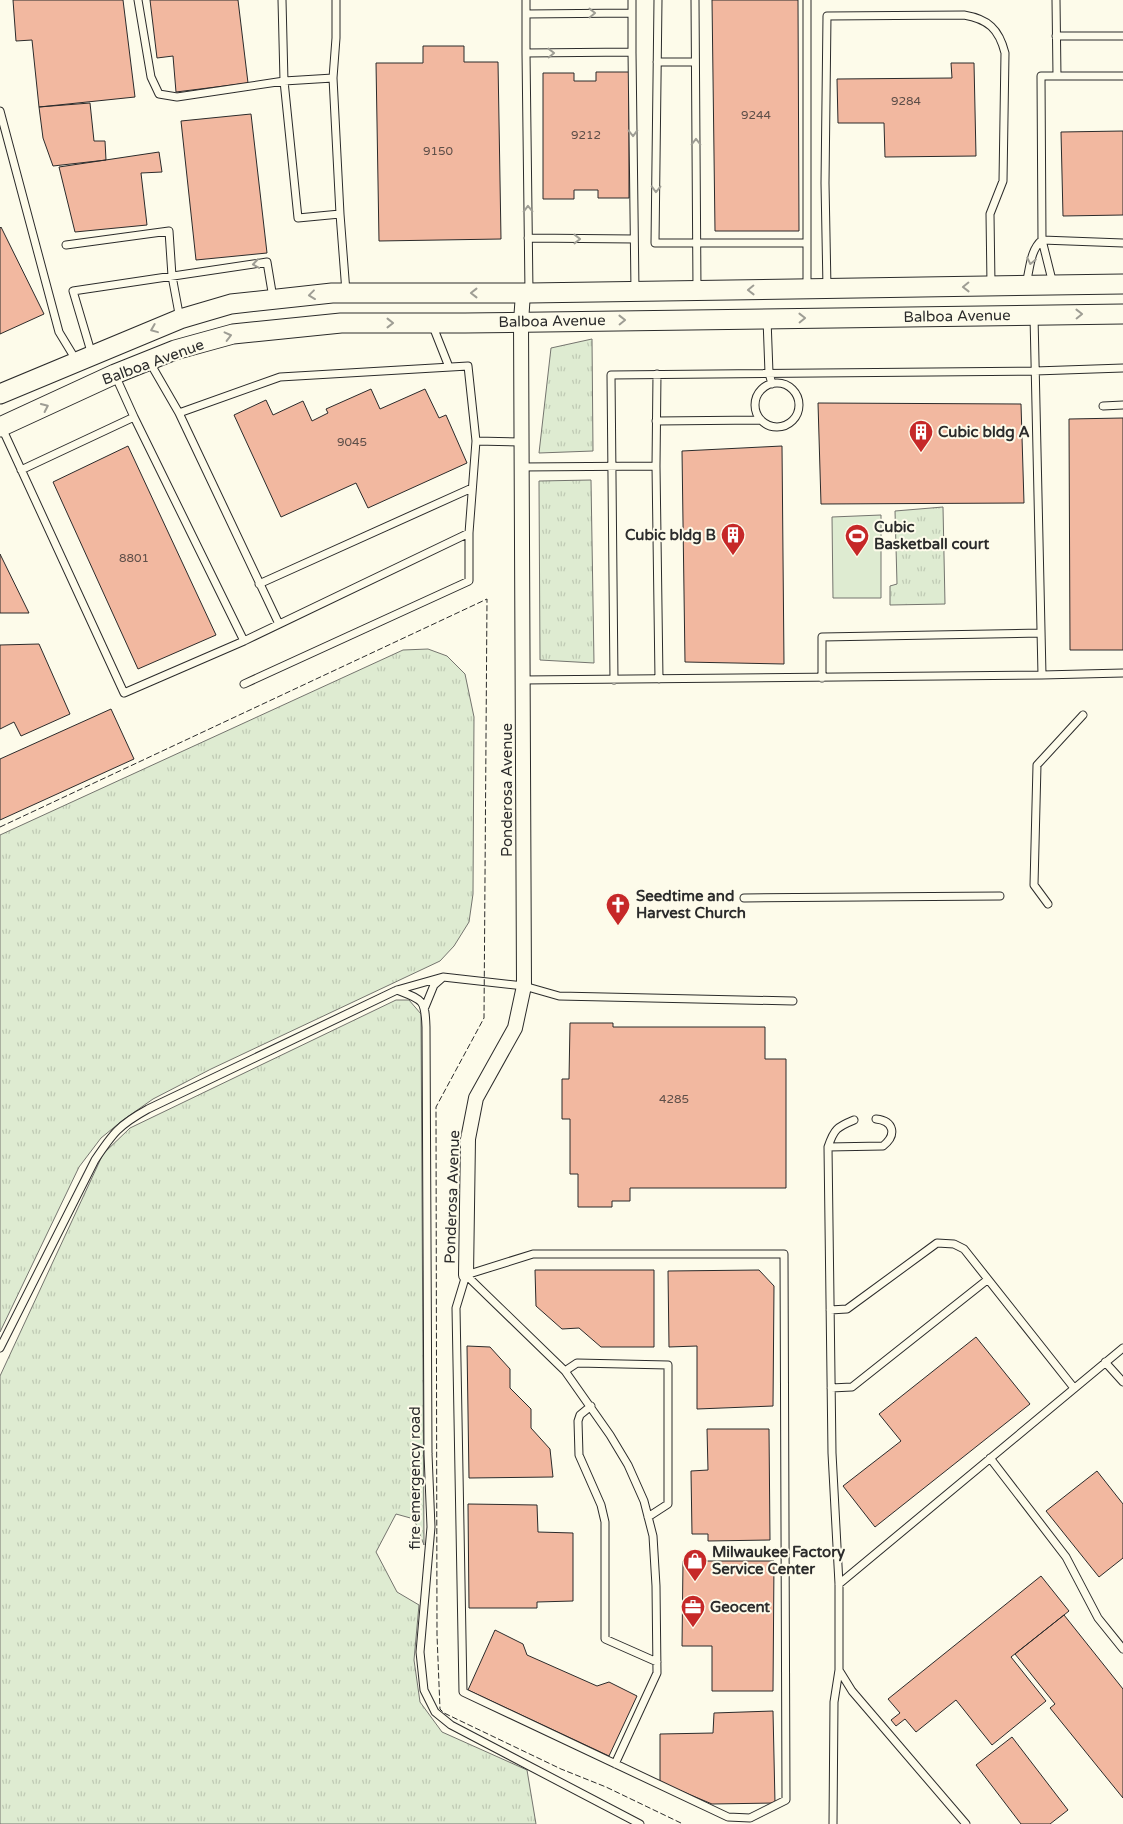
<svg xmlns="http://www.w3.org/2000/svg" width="1123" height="1824" font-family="'Varela Round',sans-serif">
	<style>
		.grass { fill: url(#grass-tufts); stroke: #74746e }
		.green { fill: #deebd1; stroke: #74746e }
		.building { fill: #f2b8a0; stroke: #2b2b2b }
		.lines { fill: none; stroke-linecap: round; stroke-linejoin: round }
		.service-casing { stroke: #2b2b2b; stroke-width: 9 }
		.minor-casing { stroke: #2b2b2b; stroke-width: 16 }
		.secondary-casing { stroke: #2b2b2b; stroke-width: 21 }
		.service { stroke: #fdfbea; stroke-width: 7 }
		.minor { stroke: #fdfbea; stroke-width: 14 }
		.secondary { stroke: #fdfbea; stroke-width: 19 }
		.fence { stroke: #2b2b2b; stroke-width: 1; stroke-dasharray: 6 2.5; stroke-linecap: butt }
		.oneway { stroke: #9e9d94 }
		.labels { text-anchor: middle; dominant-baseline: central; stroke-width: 4; stroke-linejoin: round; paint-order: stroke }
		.number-label { font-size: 12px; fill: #5d4e48 }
		.street-label { font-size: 15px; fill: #2b2b2b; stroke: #fdfbea }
		.poi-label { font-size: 15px; font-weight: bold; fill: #2b2b2b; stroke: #fdfbea; text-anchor: start }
	</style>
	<defs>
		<pattern id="grass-tufts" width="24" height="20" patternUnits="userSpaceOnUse" patternTransform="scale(1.25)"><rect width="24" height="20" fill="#deebd1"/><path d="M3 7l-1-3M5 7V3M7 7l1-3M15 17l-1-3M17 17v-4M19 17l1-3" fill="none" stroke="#bfcab4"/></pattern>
	</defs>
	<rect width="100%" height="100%" fill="#fdfbea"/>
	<path class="grass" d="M592,339L593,451L539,453L551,348Z
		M591,480L594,663L540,660L539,481Z
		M943,507L945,604L890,605V586L897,584L895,511Z
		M428,649L447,656L465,674L474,717L473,894L469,922L454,946L440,961L211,1069L153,1099L123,1120L101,1138L79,1167L0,1332V835L403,650Z
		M396,1000H409L421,1014L424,1545L414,1519L396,1514L376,1552L397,1592L419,1605L414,1660L420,1702L442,1732L527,1770L536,1824H0V1376L103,1154L130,1128Z"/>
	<path class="green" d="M881,515V598H833L832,517Z"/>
	<path class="building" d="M13,0H123L135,97L39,107L32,40L16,41Z
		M150,0H238L248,83L176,92L173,56L157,58Z
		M712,0H798L799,231H715Z
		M423,46H464V62H498L501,239L379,241L376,63H423Z
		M951,63H974L976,156L885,157L884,123H838L837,79L952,78Z
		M596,72H629V198H598V190H574V199H543V73H574V81H596Z
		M90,103L94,141H105L106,160L53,166L43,138L39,107Z
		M251,114L267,253L196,260L181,121Z
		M1123,131V215L1063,216L1061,132Z
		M159,152L162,172L141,173L147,225L75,232L59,167Z
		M1,227L44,314L0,334V228Z
		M371,389L380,409L425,389L439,418L446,415L467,463L368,508L356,483L281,517L234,415L266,400L273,415L303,401L312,421L328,413L326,409Z
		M818,403L1021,404L1024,503L821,504Z
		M1123,418V650H1070L1069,419Z
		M128,446L216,635L138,669L53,482Z
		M782,446L784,664L685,662L682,451Z
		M0,554L29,613H0Z
		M39,644L70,714L21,736L14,722L0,729V645Z
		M111,709L134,759L0,820V759Z
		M570,1023H613V1027H765V1059H786V1188H630V1201H612V1207H578V1174H570V1119H562V1079H569Z
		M535,1270H654V1347H601L579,1328L562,1329L536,1306Z
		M759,1270L774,1286L773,1406L697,1409V1346L669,1347L668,1271Z
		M976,1337L1030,1404L875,1527L843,1486L901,1441L879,1414Z
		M467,1346L490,1347L510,1369V1388L531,1409V1428L550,1449L553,1477L469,1478Z
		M707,1429H769L770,1540L708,1541V1534H692L691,1471L708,1470Z
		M1097,1471L1123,1504V1558L1099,1577L1046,1511Z
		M468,1504L537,1505L538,1532L573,1533V1601L537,1602V1608H469Z
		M683,1561H774L773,1691H712V1646H682Z
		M1041,1576L1069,1611L1011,1657L1046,1701L992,1745L956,1700L916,1732L905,1719L896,1726L891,1720L900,1713L888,1699Z
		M1064,1615L1123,1689V1798L1050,1708L1055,1704L1015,1654Z
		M495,1630L523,1644L527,1655L597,1686L609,1682L637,1696L609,1756L468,1690Z
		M773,1711L775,1803L712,1804L660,1782V1734L713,1733L714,1713Z
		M1012,1737L1068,1810L1050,1824H1021L976,1765Z"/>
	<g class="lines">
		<defs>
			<path id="service" d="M138,0L151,77L159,94L177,97L284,81L282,0
				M526,0V53
				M632,0V52
				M658,0L655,243H807
				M695,0L697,290
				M807,0V288
				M1056,0L1057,76
				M526,14L632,13
				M1056,36H1123
				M657,62H695
				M333,78L336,38V0
				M0,111L59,332L76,360
				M340,214L333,78L284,81L298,218L340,214L346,292
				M528,238L634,239
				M66,245L169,231L172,276L180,319
				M1026,284C1030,269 1030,250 1042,240L1123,243
				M1053,284L1042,240L1041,76H1123
				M827,288L825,183L827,16L964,15C988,19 999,29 1005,53L1003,181L990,214L991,284
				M529,292L526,53L632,52L635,291
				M1034,316L1042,675
				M767,319L769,373L772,384
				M432,324L449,367
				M92,355L73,291L267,262L273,298
				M149,361L179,413
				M657,374L656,466L659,679
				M115,375L134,417
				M755 405a22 22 0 1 1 44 0a22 22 0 1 1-44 0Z
				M1103,406L1123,405
				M656,421L761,420
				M2,428L124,693L244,641
				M476,441L522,442
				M522,467L656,466
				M21,470L134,417L244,641L469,533L476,441L468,366L280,377L179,413L279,624
				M259,584L472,488
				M822,678V637L1041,633
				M523,680L1042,675L1123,673
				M614,680L611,375L1035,371L1123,368
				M244,684L469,581V533
				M744,898L1000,896
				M1048,904L1034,885L1037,765L1083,715
				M397,990C423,1000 425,999 426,1027L428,1454L431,1527L420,1652L424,1690L435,1712L451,1725L640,1824
				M425,1007L434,985L442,978
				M854,1120C837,1127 834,1129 828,1147L832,1453L839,1584V1670L852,1691L966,1824
				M828,1147L883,1146C897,1135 894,1121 876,1119
				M533,1254H784L786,1800L750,1818L728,1817L463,1692L456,1308L466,1275Z
				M466,1275L565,1371L610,1435L628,1465L644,1501L653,1536L656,1586L657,1673L615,1764
				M830,1310L847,1309L937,1243L954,1244L964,1249L1074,1388
				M0,1348L95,1160C113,1133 119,1125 148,1109L397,990L443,977L524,986L559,996L793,1001
				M1105,1362L1123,1382
				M565,1371L577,1363L668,1365V1504L648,1517
				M831,1388L852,1387L987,1280
				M591,1406L580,1415L578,1421L579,1455L601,1505L605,1522V1639L657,1662
				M990,1458L1066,1557L1098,1618L1123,1649
				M839,1584L1123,1348
				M833,1824L834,1702L839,1670"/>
			<path id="minor" d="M466,1275L468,1139L476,1098L515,1028L524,986L521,322L523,293"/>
			<path id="secondary" d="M0,394L180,319L231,304L332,293H529L1123,284
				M0,427L115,374L175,350L233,334L341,323H465L1123,314"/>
		</defs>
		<use href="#service" class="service-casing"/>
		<use href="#minor" class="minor-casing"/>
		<use href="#secondary" class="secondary-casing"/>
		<use href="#service" class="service"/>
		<use href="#minor" class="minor"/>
		<use href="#secondary" class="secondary"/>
		<path class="fence" d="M0,827L487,599L484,1018L436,1107L437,1635L440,1709L444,1713L561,1769L606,1787L683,1824"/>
	</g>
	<defs><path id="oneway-chevron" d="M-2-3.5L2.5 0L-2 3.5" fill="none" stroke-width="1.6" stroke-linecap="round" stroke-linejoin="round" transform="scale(1.25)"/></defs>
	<g class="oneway">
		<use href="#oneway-chevron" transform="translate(592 13) rotate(-1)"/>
		<use href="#oneway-chevron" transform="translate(551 53) rotate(-1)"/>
		<use href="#oneway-chevron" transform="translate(633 133) rotate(89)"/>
		<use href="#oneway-chevron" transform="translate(696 142) rotate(-90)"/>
		<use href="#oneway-chevron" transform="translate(656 189) rotate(91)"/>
		<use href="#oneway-chevron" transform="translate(528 209) rotate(-91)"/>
		<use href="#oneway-chevron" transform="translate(577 239)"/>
		<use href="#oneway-chevron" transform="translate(1031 261) rotate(102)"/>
		<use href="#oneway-chevron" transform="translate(256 264) rotate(172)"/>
		<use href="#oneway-chevron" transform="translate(966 287) rotate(179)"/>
		<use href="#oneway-chevron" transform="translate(751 290) rotate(179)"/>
		<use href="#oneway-chevron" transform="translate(474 293) rotate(180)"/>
		<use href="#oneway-chevron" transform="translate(312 295) rotate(173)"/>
		<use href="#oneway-chevron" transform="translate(1079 314) rotate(-1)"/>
		<use href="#oneway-chevron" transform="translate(802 318) rotate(-1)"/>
		<use href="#oneway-chevron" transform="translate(622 320) rotate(-1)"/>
		<use href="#oneway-chevron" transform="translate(390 323)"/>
		<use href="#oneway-chevron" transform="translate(154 329) rotate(158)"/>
		<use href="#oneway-chevron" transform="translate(228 336) rotate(-14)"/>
		<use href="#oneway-chevron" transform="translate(45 407) rotate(-25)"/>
	</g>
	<defs>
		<symbol id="building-pin" viewBox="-11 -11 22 30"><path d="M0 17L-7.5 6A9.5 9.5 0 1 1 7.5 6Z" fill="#c62828" stroke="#fdfbea"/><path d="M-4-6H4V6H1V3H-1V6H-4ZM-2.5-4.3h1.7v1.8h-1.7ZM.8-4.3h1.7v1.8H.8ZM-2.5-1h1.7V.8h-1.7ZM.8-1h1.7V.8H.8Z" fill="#fff"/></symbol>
		<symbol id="stadium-pin" viewBox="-11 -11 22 30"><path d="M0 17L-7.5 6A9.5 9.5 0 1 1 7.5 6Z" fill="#c62828" stroke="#fdfbea"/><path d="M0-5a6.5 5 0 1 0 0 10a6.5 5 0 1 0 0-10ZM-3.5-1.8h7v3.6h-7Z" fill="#fff"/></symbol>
		<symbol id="church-pin" viewBox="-11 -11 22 30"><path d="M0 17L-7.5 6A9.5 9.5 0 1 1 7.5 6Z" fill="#c62828" stroke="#fdfbea"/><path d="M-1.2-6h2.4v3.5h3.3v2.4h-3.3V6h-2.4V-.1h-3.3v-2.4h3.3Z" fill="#fff"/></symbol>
		<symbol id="shop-pin" viewBox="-11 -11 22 30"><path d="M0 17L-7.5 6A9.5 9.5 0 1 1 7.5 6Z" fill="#c62828" stroke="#fdfbea"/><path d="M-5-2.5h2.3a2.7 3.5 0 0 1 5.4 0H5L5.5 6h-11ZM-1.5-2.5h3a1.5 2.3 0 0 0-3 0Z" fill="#fff"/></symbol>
		<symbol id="office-pin" viewBox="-11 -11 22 30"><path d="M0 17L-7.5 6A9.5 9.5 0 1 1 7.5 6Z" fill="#c62828" stroke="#fdfbea"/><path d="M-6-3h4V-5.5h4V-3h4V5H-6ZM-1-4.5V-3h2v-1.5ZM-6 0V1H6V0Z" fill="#fff"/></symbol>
	</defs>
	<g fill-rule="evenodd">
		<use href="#building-pin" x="907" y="418" width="28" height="38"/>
		<use href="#building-pin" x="719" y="521" width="28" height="38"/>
		<use href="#stadium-pin" x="843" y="522" width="28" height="38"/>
		<use href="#church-pin" x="604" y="891" width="28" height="38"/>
		<use href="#shop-pin" x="681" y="1547" width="28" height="38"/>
		<use href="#office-pin" x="679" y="1593" width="28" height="38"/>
	</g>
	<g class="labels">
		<g class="number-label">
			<text x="906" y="101">9284</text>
			<text x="756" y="115">9244</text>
			<text x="586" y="135">9212</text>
			<text x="438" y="151">9150</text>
			<text x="352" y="442">9045</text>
			<text x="134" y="558">8801</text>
			<text x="674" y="1099">4285</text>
		</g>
		<g class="street-label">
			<text transform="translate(957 316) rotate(-1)">Balboa Avenue</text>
			<text transform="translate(552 321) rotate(-1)">Balboa Avenue</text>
			<text transform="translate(153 362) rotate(-20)">Balboa Avenue</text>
			<text transform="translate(507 790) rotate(-90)">Ponderosa Avenue</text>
			<text transform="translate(452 1197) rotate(-88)">Ponderosa Avenue</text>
			<text transform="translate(415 1478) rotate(-90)">fire emergency road</text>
		</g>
		<g class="poi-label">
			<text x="938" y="432">Cubic bldg A</text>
			<text x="874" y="527">Cubic<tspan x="874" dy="17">Basketball court</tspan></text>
			<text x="716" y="535" text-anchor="end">Cubic bldg B</text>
			<text x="636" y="896">Seedtime and<tspan x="636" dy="17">Harvest Church</tspan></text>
			<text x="712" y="1552">Milwaukee Factory<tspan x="712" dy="17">Service Center</tspan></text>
			<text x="710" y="1607">Geocent</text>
		</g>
	</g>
</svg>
